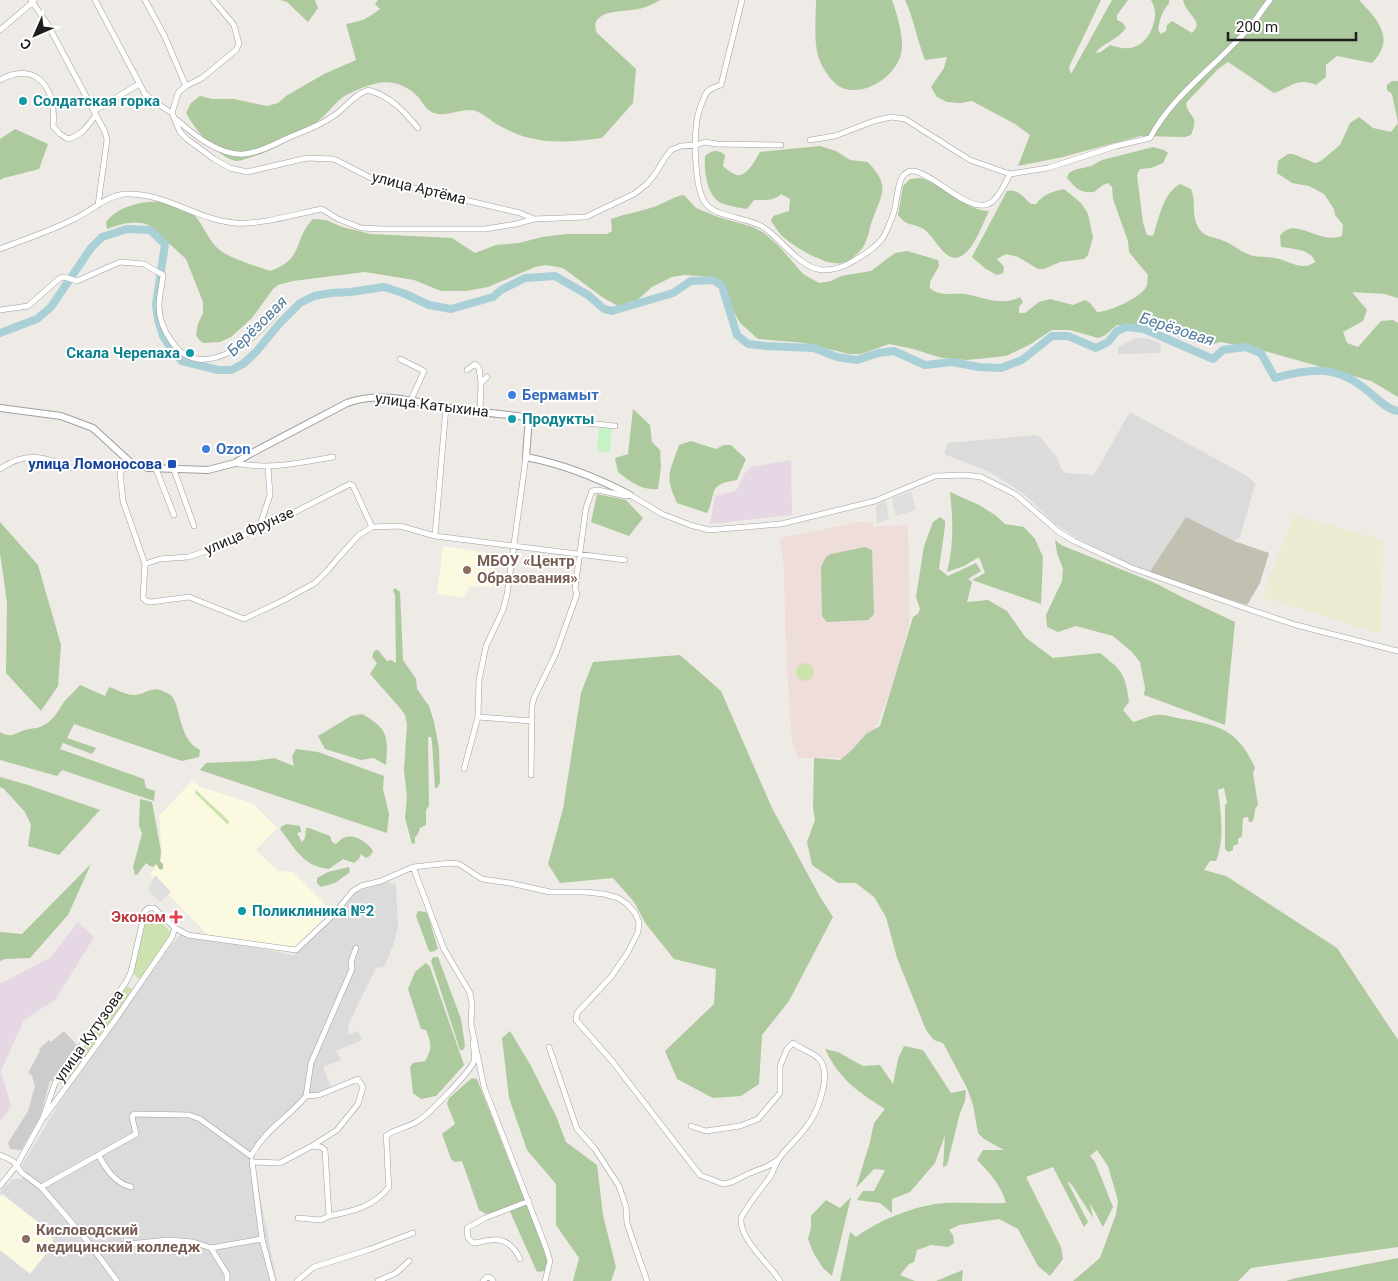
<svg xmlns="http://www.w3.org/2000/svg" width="1398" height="1281" font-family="Roboto,sans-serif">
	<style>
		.residential { fill: #dcdbdb }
		.industrial { fill: #e6d7e4 }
		.education { fill: #fbf9e0 }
		.religious { fill: #ccc }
		.military { fill: #eeddd9 }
		.construction { fill: #c1c0b1 }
		.farmland { fill: #ebebd2 }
		.grass { fill: #cce3b0 }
		.forest { fill: #adc99e }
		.park { fill: #c6f3c6 }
		.parking { fill: #dedede }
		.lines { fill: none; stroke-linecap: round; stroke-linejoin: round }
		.river { stroke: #a9d0d7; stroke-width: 8 }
		.minor-casing { stroke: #9f9f9f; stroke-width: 6 }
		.tertiary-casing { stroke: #9f9f9f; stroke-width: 8 }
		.minor { stroke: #fff; stroke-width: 5 }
		.tertiary { stroke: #fff; stroke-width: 6 }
		.culture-dot { fill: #0f9aa8; stroke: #fff; stroke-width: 2 }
		.shop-dot { fill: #3f7fe0; stroke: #fff; stroke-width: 2 }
		.transit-dot { fill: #1a4fb4; stroke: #fff; stroke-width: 2 }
		.education-dot { fill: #8d6e63; stroke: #fff; stroke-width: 2 }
		.health-dot { fill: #e0444e; stroke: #fff; stroke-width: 2 }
		.labels { text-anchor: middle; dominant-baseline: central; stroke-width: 4; stroke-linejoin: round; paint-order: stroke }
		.culture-label { font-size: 15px; font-weight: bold; fill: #0d838f; stroke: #fff; text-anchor: start }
		.street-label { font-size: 15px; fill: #1e1e1e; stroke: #fff }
		.shop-label { font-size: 15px; font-weight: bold; fill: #366cbe; stroke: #fff; text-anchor: start }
		.transit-label { font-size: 15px; font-weight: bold; fill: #164399; stroke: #fff; text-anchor: end }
		.education-label { font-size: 15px; font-weight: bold; fill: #785e54; stroke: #fff; text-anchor: start }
		.health-label { font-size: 15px; font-weight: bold; fill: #be3a42; stroke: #fff; text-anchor: end }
		.water-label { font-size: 16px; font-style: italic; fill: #517b9c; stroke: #fff }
	</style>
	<rect width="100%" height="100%" fill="#eeeae5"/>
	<path class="residential" d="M1136,338L1150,339L1161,344L1160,353L1118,354V347Z
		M1130,412L1249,477L1255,484L1240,537L1234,541L1186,517L1149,573L1075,537L1054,523L1024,494L990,472L944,454L948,443L1036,435L1040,437L1056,456L1062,470L1066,473L1094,475Z
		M387,882L396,884L398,927L393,946L384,967L376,968L349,1023L348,1035L358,1031L362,1040L336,1051L341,1060L323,1067L331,1087L306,1096L252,1156L277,1281H0V1192L13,1179H22L26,1171L21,1167L63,1097L170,946L181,934L294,955L315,936L352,893Z"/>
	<path class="industrial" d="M791,460L792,515L710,524L715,496L736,491L745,473L751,467Z
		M78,922L94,937L56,999L24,1020L1,1071L11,1106L0,1122V984L51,957Z"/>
	<path class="education" d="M443,546L496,554L492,587L470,586L464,598L437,594Z
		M193,780L200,787L252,803L277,828L256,850L278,871L293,872L332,911L294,949L211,938L150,875L162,856L159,816Z
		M2,1194L52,1233L53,1245L30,1274L0,1250V1196Z"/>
	<path class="religious" d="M64,1031L78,1046L55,1080L50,1081L40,1117L21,1150L10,1149L8,1143L28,1111L35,1086L32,1076L28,1073L40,1051L39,1049L49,1040L51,1042Z"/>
	<path class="military" d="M864,521L865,523L873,522V527L906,525L908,527L910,620L894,683L872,735L852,758H798L792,741L786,652L784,567L780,538Z"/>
	<path class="construction" d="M1186,517L1234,541L1269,553L1260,583L1247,605L1149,573Z"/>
	<path class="farmland" d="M1294,515L1383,540L1381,634L1262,597Z"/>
	<path class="grass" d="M796 672a9 9 0 1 1 18 0a9 9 0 1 1-18 0Z
		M196,790L229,821L228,825L195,793Z
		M150,912L156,915L170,932L169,936L142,978H137L133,972L147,916Z
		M125,986L131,988L132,991L65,1087L59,1082Z"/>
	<path class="forest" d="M280,0H315L318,8L308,22L287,2Z
		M378,0H661C654,3 646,8 638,9C625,12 587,9 597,33L636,69L633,103L602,138C579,141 552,144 530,138C519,136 508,130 498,125C491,121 484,114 476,111C462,107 448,118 434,113C426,110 424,104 419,98C408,85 390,79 374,84C365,86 351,92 343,97C334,104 327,114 318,121C297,137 274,151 248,158C245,159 240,161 237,161C220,160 193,127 186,113L191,103L200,96L212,99H234L267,106L278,103L286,96L324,74L356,60L346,24C362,21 367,19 380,9L375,4Z
		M816,0H892C897,14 903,34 902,49C899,74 869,95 845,89C834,86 824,71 820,61C813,45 816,18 816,0Z
		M905,0H1101L1069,67L1071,74L1112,0H1128L1117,15V20L1123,23L1126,28C1116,41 1106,41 1095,53L1101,52L1110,45C1116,47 1124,49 1130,48C1145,46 1154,30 1155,15C1156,11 1153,4 1151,0H1169V3C1162,12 1160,18 1158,30L1161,34L1166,31L1167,25L1172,21L1192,33C1201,24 1195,20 1189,12C1186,8 1184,4 1183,0H1359C1378,20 1396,39 1372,63L1337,56L1326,65V77L1316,85C1298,77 1291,87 1274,93L1228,62L1218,69L1186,103C1189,120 1200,113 1191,135L1185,137L1140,136L1063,157L1018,166L1030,135L1015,124L972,101L961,103L947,102L937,97L931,87L944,68L947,57L925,60C917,40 914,19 905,0Z
		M1392,81H1398V123L1392,94L1387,90V85Z
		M1359,117L1373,128L1391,132L1398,123V298L1385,294L1352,292L1367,310L1363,321L1343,332L1347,343L1358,347L1381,321L1393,320L1398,323V397L1371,381L1258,349L1221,342L1209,345L1192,342L1153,326L1117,325L1104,336L1098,338L1070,330H1052L1029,345L1006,356L967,360L942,358L913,349L889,344L861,354H849L804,343L758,339L740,323L732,308L726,287L718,279L712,277L684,275L672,277L652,287L635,302L618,306L602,297L563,268L546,265L535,267L488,287L466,291H441L414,280L365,272L293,281L278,285L273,289L252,318L231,337L220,342L203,343L199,340L196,335L198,324L203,313V302L186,259L150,226C136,219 121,224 107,229L106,222C124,198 176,194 196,217C205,228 209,242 221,251C230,258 258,267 270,271C305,259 293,239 313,219L326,220L342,227L371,234L452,238L475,253L496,245L519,243L542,237L567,234H607L612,231L611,219C627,213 645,211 661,204C669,201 675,196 684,195L696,208L718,217L753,227L764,233L779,246L803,274L819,283L831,281L841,276L871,271L895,253L907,251L938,260L939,266L930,282V288C940,297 952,293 965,294C983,297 1002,307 1020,297L1023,302L1019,307V313H1025L1039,302L1050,299L1073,305L1085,300L1090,303L1097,312C1107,313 1142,297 1146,287C1148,284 1147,279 1148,275L1129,252L1128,241L1113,199L1112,187L1108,183L1103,185L1094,192C1079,193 1077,189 1067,178L1069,173L1074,170L1091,166L1102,160L1153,147L1164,150L1168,153L1163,163L1151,168L1140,169L1137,175L1143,223L1147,235L1153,236C1159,219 1163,193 1180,184L1191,189C1197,203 1190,216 1200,230C1206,238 1216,237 1224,241C1233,244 1239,251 1248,254C1257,258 1265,256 1275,258C1288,260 1302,272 1315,262C1312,249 1292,249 1281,247L1280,236C1295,215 1317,245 1342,236L1343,225L1335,215L1334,209L1324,194L1309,186L1292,183L1277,173L1278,161L1288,154H1293L1315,163L1321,161L1340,145L1350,123Z
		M15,129L48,144L39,169L4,178L0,180V139Z
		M820,146L836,151L850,160L868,162C891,187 882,193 872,221C869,229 868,240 863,247C859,253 850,261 842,263C826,267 791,245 780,234C777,230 774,225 771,221L773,216L789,211L790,199L781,194C774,201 764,200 754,200L747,209C740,208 724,205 719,202C706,193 704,169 705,156C712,150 718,149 725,155L723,166C727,169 732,174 737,175C747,177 756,159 760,152Z
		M921,178C944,185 965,211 989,211C982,225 967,271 946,254C938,247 933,237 925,230C916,223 906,227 898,215L903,186L910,179Z
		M1064,189L1081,203L1088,214L1093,237L1088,255L1084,259L1060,262L1044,269H1038L1018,257L1006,254L997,259L1004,267L1003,273L997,275L986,269L972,257L1007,191C1017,188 1023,197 1031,204H1036C1045,193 1052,192 1064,189Z
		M633,409L650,425L652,442L660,450L661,467L658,489C642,491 630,481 618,472L615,458L628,454Z
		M691,441L716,449L724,445H731L746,459L737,480C706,485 718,491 707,513L677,503C664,475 670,472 679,445Z
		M950,492L979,505L995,515L1005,524L1024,527L1035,539L1043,557L1041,604L972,580L985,573L979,557L964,566L947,572C954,546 953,519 950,492Z
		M597,494L626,500L643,518L629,536L591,522Z
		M940,517L945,521V526L939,569L948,576L976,563L981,571L968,579L972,582L967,602L988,600L1007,611L1026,638L1053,658L1100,653C1122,671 1125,672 1129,702L1123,710L1133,722C1141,720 1148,716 1156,715C1164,714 1175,718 1183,719C1220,725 1239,731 1255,768L1253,773L1258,805C1253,809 1256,816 1252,822H1249L1248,817L1243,818L1242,836L1238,839V844L1233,846V850L1228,852L1225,849V805L1227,803L1224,788L1218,790C1221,813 1225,839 1216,861H1210L1204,870L1226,876L1337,948L1398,1040V1247L1251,1268L1238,1281H1073L1100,1258L1116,1214L1118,1201L1108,1166L1097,1150L1090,1156L1095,1162L1113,1207L1103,1227L1090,1203L1093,1218L1072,1185L1067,1181L1088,1222L1084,1227L1053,1167L1026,1177L1061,1247L1063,1259L1050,1276L1038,1266L1018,1229L999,1219L959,1225L949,1230L953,1235L954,1243L948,1247L931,1245L917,1250L914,1262L909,1264L900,1275L915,1281H840L850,1232L856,1237C879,1220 916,1205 945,1203C965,1202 986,1204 1006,1203C1001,1185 990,1173 977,1160L983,1150H1004L984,1139L978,1133L973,1105L967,1088L943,1043L934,1040L926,1030L897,958L886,917L874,897L856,883H838L812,865L807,842L815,820L813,808L814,758L840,760L852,750L866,734L880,726L913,617L918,614L920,609L916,597L924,546L933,522Z
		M0,522L38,565L61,645L58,686L41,711L6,673L7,603L0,553Z
		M1055,540L1061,545L1155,583L1186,599L1235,622L1225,725L1144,695L1145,688L1140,662L1132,652L1113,636L1076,626L1058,632L1047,627L1046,615L1062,581L1063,569L1057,553Z
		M865,547L872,550L874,614L868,620L827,622L822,616L821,567L826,557L831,554Z
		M395,588L400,592L403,660L416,679L417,689L429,706L434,722L439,748L440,783L437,788H435L432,742L431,737H428L429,806L426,810V825L420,828L418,834L415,837V843L412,844L405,818L407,797L404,770L407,725L405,715L400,708L370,674L377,663L372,657L374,651L378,650L387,661L391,660L396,663L395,595L393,590Z
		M680,655L721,691L772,808L819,895L833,917L789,1001L762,1035L759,1084L741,1096L713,1098L677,1079L665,1051L714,1004L716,969L674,959L646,924L634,902L613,878L560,883L548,864L563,809L581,693L593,662Z
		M80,685L105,696L109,687C116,689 128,696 135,695C151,693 150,684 169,694C182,701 176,738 200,750L199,757L182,761L74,724L67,738L96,748L92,754L63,743L60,749L144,779L146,788L155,791L154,801L62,770L57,776L0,760V732C13,739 14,733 25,730C29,729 33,728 37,728C51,724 57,713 64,702C68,697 75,691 80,685Z
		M362,714C389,729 388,737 386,765L374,758L361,760L325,749L318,736L351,716Z
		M296,749L318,752L384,776L383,789L389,814L387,833L200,770L206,763L254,761L274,758L294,766L292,756Z
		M0,777L28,785L100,810L59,855L28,846L31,825L25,812L4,789L0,787Z
		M140,799L152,802L161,851L160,861L163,864V869L160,870L156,864L153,867L150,866L146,863L137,875H135L133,867L142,834L139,825Z
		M287,824L300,826L301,832L297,833L302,842L305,838L306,828H309L330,836L332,842L336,844C339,841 342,838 346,837C355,834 369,843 373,851L370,856L366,858L361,854L359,859L354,863L343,859L329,869C302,866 295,848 280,829L282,826Z
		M91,864L68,915L30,958L5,959L0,961V932L22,934Z
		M349,867L350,872L335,883L321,887L317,883V878L328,872Z
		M418,911L426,912L428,915L438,949L432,952L429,951L416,916Z
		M433,957H438L461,1019L465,1046L463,1050H460L431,961Z
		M426,963L430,967L464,1065L436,1096L421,1099L413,1093L410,1067L413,1063L425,1061C433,1049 431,1042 426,1030L421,1029L408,989L415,972Z
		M510,1031L531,1066L556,1116L566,1142L597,1165L603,1215L616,1267L611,1281H573L579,1258L556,1225V1184L527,1150L509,1098L502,1038Z
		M904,1046L923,1050L951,1093L966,1090L965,1101L960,1113L947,1165L943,1167L945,1135L935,1163L910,1192L892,1199V1213L880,1203L857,1200L863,1191H874L885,1170L874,1169L856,1188L870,1142L874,1123L885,1109C857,1091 840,1080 825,1049L838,1052L863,1066L880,1065L893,1084L898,1059Z
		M472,1078L477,1079L548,1259L545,1271L537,1272L508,1207L486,1214L479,1210L462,1161L455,1162L451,1159L442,1134L455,1124L447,1104L449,1098Z
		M851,1197L832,1276L823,1268L814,1254L808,1239L811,1228V1216L826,1200L840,1208Z
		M1398,1258V1281H1286L1296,1278Z
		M963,1270L962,1281H936Z"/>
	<path class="park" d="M599,427L612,428L610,452L597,451Z"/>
	<path class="parking" d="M911,491L916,510L896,516L892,499Z
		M886,501L889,519L877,523L876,505Z
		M155,875L171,892L160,902L148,890Z"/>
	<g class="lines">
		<path class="river" d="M0,333L37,319L51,307L91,248L102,237L127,229L150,230L165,244L156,305L158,319L163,336L171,349L182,361L218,370H231L243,364L256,352L279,324L300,303L314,296L331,293L350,292L384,287L403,293L429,305L451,309L493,297L501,290L525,278L555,276L588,295L604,309L612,311L673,293L691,281L713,280L722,286L737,335L748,344L766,346L814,348L837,357L857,360L878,353L894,351L925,365L952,362L979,367L1001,368L1022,360L1052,336H1068L1096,348L1108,342L1117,331L1126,327L1144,329L1213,359L1223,350L1245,347L1261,353L1275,378C1312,368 1338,365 1369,392C1377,399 1388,410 1398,411"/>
		<defs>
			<path id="minor" d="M31,0L48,25L105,132L107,140L98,205
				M95,0L145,94L153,101L172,113L180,132L187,139L214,159L230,168L247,172L307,158L334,159L371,178L520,213L534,219
				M145,0L164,35L186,86
				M742,0L721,85C715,87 711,88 707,92C703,98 698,113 697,120C694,139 694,192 707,205C719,218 747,217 763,227C782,239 800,269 823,270C835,270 846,266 855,260C865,254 875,248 882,239C887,232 890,222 893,215C897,205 897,181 904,175C904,174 910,171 910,171C917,170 923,174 928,177C945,185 977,218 994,200C1001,193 1006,182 1010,174
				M0,30L34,1
				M0,80C38,59 57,91 53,126L60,134L68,139C82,135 87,127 95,116
				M94,111L139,84
				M172,113L178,93L186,86L202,78L236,50L239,44L234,25L213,0
				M177,120C194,135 220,156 244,154C259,153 276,143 290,137C304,131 319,126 332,117C345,109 353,95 368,90C390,96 404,111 418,128
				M810,140L835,136L874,121L891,117L905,119L970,160L1010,174L1048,168L1116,146L1150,138C1175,91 1221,63 1254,22C1259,15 1264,7 1270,0
				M0,249C25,239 51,231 74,219C92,211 105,196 125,194C164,192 197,220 235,223C260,225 296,214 322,209L338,219L361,228L382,229H485L516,224L534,219L586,217L634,194L647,184L655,174L665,158L671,150L681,146L696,145L705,142L717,144L781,145
				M0,310L28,306L60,278L64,277L77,281L120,262L144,264L163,275C162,285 159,296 159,306C159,319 164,331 172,342C203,386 260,336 281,307
				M400,359L424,371L411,400
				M467,370L475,364L479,368L481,383
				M480,411L481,383L487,377
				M529,417L615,426
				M130,462L120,473L123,501L145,564L143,598L146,601L151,602L189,597L244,619L284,600L315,583L328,570L338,558L359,535L372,527L400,526L435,536L625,560
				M235,463C268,470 300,463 333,457
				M0,469C26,451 44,456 71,468
				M156,469L174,515
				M174,470L194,526
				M260,525L270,495L268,467
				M435,536L446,407
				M145,564L160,559L188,557L219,547L243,536L275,517L293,513L350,484L353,486L372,527
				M478,717L532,721
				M464,769L478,717L479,680L486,646L503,610L507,595L526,457
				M531,775L532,706L534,698L556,653L577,594L575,588L586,508L592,491L598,490L626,496L630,495L662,514L690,525L709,530L781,524L875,501L935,476L966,475L981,477L1015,494L1059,532L1074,541L1132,568L1245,608L1296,625L1398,651
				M413,867L444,949L470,993L472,1004L471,1024L484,1087L546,1248L550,1261L545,1281
				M549,1047L577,1129L595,1149L619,1186L626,1207L627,1223L632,1238L647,1281
				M306,1096L311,1063L352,969L351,962L356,948
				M45,1116L115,1020L172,937L175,928
				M691,1126L706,1131L740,1126L758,1119L780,1093V1066L787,1049L793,1043C800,1049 816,1054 819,1059C833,1074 817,1114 806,1127C799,1138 788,1146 781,1156C776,1162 774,1170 770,1177C760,1190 749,1203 741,1218C739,1240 770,1264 780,1281
				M312,1146L321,1147L325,1150L329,1216C354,1211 373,1207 389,1187C387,1169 388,1154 386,1136C396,1128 408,1128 418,1121C427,1116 472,1070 474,1061C476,1056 473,1047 473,1042
				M0,1155L13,1161L22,1173L41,1187L89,1243L117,1281
				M99,1156C106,1169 115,1183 131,1187
				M251,1156C264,1131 289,1117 306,1096L319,1095L358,1079L363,1087L358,1104L337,1130L312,1146L280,1163L252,1162
				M252,1161L262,1239L273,1281
				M0,1186L17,1165L43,1118L55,1083L126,982L131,972L145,911L149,908H154L175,928L188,935L296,950L332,916L353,891L361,886L381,881L413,867L451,863L459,864L482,879L510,883L550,892H585L604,894L618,898L627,904L635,913L639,922L638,932L628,952L611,977L577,1013L576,1020L612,1061L700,1175L723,1184L732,1182L748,1174L768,1166L779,1159
				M41,1187L136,1134L132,1117L134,1114L189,1115L200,1119L251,1156
				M298,1218L321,1220L329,1216
				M211,1248L227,1274V1281
				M96,1251L118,1245L168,1240L193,1242L211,1248L262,1239
				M520,1259C515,1248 506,1238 492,1240C485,1240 480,1243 473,1243L468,1238L467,1228L485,1218L529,1201
				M297,1281L314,1267L368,1250L413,1233
				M378,1281L396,1273L409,1261
				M483,1281L487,1277L491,1278L493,1281"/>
			<path id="tertiary" d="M0,408L61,416L93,428L130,462L148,468L208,470L235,463L248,455L347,403C379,391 413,401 445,407C473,412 501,414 529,417L526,457C562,464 598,478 630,495"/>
		</defs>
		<use href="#minor" class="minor-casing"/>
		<use href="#tertiary" class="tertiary-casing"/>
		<use href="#minor" class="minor"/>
		<use href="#tertiary" class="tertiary"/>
	</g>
	<g class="culture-dot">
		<circle cx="23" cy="101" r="5"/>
		<circle cx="190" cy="353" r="5"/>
		<circle cx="512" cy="419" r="5"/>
		<circle cx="242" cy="911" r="5"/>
	</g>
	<g class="shop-dot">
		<circle cx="512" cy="395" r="5"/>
		<circle cx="206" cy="449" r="5"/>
	</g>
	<rect class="transit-dot" x="167" y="459" width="10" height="10" rx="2.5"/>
	<g class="education-dot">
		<circle cx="467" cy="570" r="5"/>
		<circle cx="26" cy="1239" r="5"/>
	</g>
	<path class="health-dot" d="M173.5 909.5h5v5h5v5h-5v5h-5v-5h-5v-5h5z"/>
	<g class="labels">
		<g class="culture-label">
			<text x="33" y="101">Солдатская горка</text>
			<text x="180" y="353" text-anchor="end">Скала Черепаха</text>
			<text x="522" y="419">Продукты</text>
			<text x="252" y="911">Поликлиника №2</text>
		</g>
		<g class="street-label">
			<text transform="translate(419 188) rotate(14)">улица Артёма</text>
			<text transform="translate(432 405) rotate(7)">улица Катыхина</text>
			<text transform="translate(249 531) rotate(-24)">улица Фрунзе</text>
			<text transform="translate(89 1036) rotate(-55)">улица Кутузова</text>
		</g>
		<g class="shop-label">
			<text x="522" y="395">Бермамыт</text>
			<text x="216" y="449">Ozon</text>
		</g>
		<g class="transit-label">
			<text x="162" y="464">улица Ломоносова</text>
		</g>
		<g class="education-label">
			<text x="477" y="561">МБОУ «Центр<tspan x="477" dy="17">Образования»</tspan></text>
			<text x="36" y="1230">Кисловодский<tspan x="36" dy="17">медицинский колледж</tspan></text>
		</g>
		<g class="health-label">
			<text x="166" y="917">Эконом</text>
		</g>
		<g class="water-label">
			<text transform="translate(257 326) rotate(-45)">Берёзовая</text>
			<text transform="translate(1177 329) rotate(18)">Берёзовая</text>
		</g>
	</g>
	<g transform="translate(35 35) rotate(225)" stroke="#ffffff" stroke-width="4" paint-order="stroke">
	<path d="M0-4L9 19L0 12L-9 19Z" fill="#1e1e1e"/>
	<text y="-8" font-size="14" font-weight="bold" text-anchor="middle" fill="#1e1e1e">С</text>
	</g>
	<path d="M1228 32v8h128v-8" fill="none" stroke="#1e1e1e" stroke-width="2.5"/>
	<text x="1236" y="32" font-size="15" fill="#1e1e1e" stroke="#ffffff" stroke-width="4" paint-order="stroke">200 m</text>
</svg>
